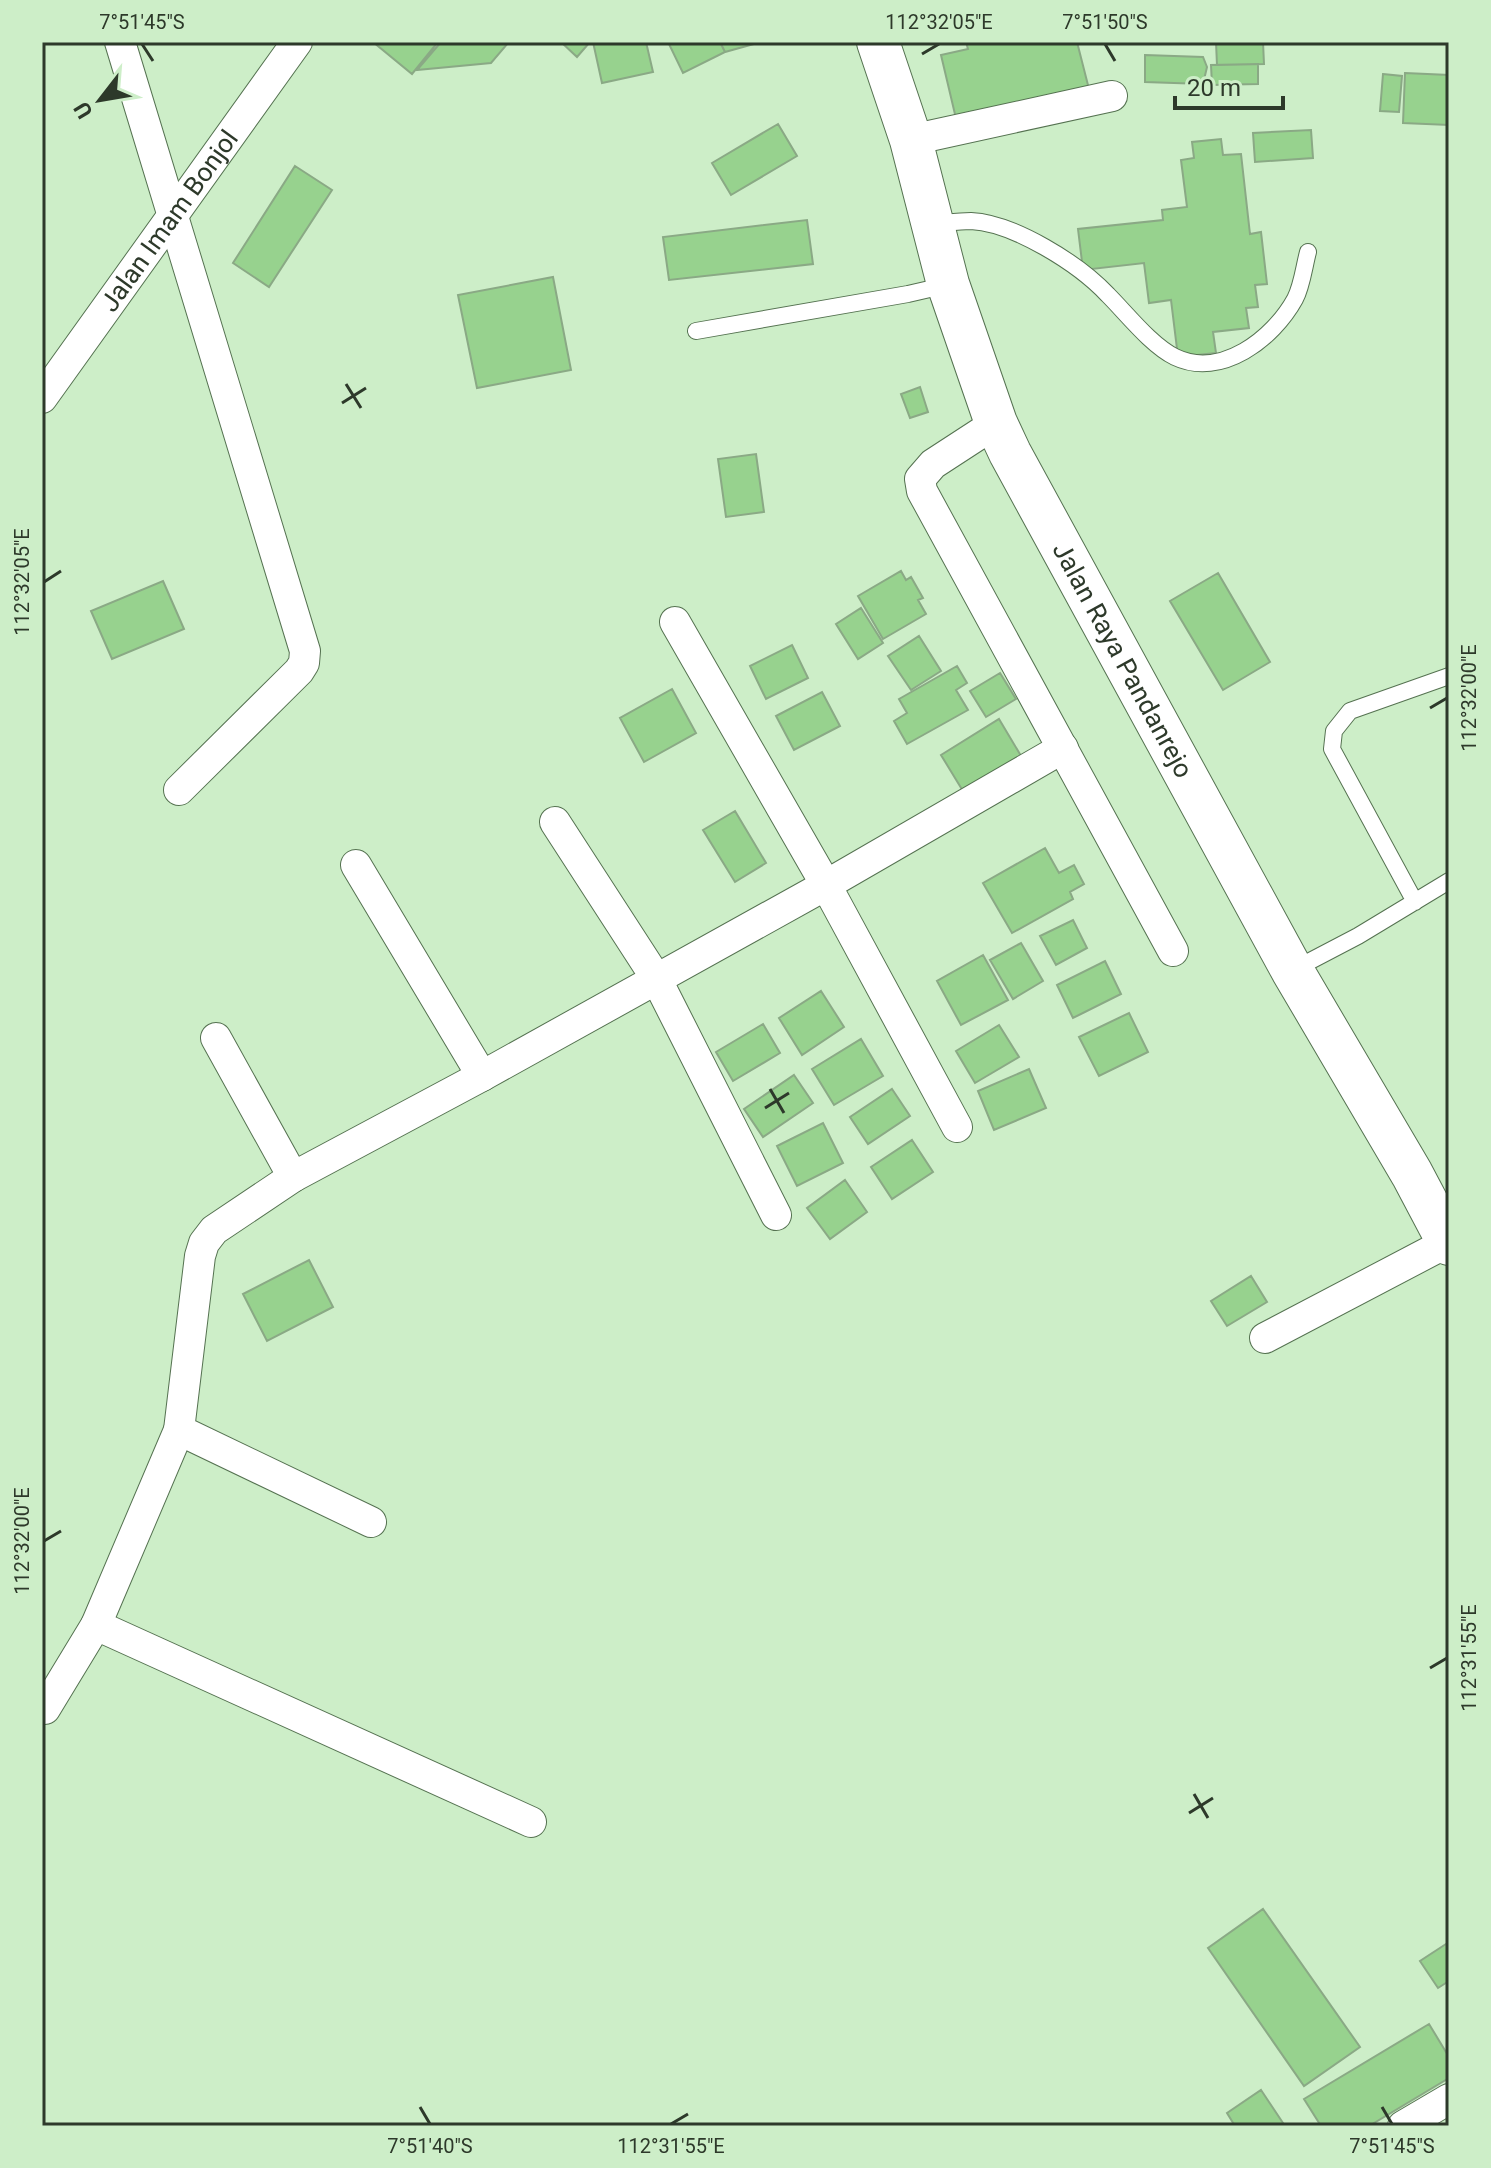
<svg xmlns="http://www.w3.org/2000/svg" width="1491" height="2168" font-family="Roboto,sans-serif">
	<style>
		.building { fill: #97d28e; stroke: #8aa985; stroke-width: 2 }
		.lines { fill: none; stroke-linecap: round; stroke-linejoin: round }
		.service-casing { stroke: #557251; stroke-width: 18 }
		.minor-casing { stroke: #557251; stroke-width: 32 }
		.secondary-casing { stroke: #557251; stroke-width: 44 }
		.service { stroke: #fff; stroke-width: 16 }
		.minor { stroke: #fff; stroke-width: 30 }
		.secondary { stroke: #fff; stroke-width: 42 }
		.ticks { fill: none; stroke: #2d392a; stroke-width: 3 }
		.labels { text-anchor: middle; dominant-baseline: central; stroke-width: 6; stroke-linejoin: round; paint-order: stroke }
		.street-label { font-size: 26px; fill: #2d392a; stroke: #cdeec8 }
		.neatline { fill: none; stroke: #2d392a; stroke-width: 3 }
		.ticks-label { font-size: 20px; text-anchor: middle; fill: #2d392a }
	</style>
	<rect width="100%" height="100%" fill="#cdeec8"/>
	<path class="building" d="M373,42H438L412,74Z
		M441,42H509L491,63L417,70Z
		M561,42H590L577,57Z
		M593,42H646L653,72L602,83Z
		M668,42H720L725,52L683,73Z
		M720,42H761L725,52Z
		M966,42H1077L1089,89L958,127L941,55L968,49Z
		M1216,42H1263L1264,64L1217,65Z
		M1145,55L1203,57L1207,67L1203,84L1145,82Z
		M1258,64V84L1212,85L1211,65Z
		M1405,73L1449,75V125L1403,123Z
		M1383,74L1402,76L1399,112L1380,111Z
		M778,124L797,156L731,195L712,163Z
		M1311,130L1313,158L1255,162L1253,133Z
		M1221,139L1223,155L1241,154L1250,234L1261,232L1267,284L1255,285L1258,307L1246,308L1249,328L1213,332L1216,353L1178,357L1171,300L1149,303L1144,263L1083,270L1078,229L1163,220L1162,210L1187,207L1181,160L1194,158L1192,142Z
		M295,166L332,190L269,287L233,263Z
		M807,220L813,264L669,280L663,237Z
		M553,277L571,370L477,388L458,295Z
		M920,387L928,412L910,418L901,394Z
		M756,454L764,512L726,517L718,459Z
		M901,571L906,580L911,577L923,598L918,600L926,614L883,639L858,596Z
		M1218,573L1270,662L1223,690L1170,601Z
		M163,581L184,629L112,659L91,611Z
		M861,608L883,643L858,659L836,624Z
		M919,636L941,671L911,690L888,656Z
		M792,645L808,678L766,699L750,666Z
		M957,666L967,683L956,690L968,710L907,744L894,721L907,713L899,699Z
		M1000,673L1016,699L986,717L970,691Z
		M672,689L696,733L644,762L620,718Z
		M822,692L840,726L794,750L776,716Z
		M999,719L1027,766L969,801L941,755Z
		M735,811L766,863L735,882L703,830Z
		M1045,848L1059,873L1074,865L1084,884L1070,892L1073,899L1012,933L983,883Z
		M1073,920L1087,948L1056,965L1040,936Z
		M1021,943L1043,981L1013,999L990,960Z
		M983,955L1008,1000L961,1025L937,981Z
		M1105,961L1121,994L1073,1018L1057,985Z
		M821,991L844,1027L802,1055L779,1018Z
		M1129,1013L1148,1052L1099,1076L1079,1037Z
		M763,1024L780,1053L733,1081L716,1052Z
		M999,1025L1019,1057L975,1083L956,1051Z
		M861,1039L883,1076L834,1105L812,1069Z
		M1029,1069L1046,1108L994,1130L978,1091Z
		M794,1075L813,1103L763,1137L744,1109Z
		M892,1089L910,1116L868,1144L850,1117Z
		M823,1123L843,1163L797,1186L777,1146Z
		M912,1140L933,1172L892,1199L871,1167Z
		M845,1180L867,1212L830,1239L807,1208Z
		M309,1260L333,1307L267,1341L243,1294Z
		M1251,1276L1267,1302L1227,1326L1211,1301Z
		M1263,1909L1360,2047L1304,2086L1208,1948Z
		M1449,1942V1981L1438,1988L1420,1961Z
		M1429,2024L1449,2057V2078L1369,2126H1321L1304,2099Z
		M1261,2090L1285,2126H1235L1227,2113Z"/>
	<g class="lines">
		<defs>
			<path id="service" d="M934,224C946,223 959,221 971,221C1014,223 1079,264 1108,295C1127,314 1151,345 1175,357C1221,379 1273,339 1295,299C1302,286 1304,267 1308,252
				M696,331L908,294L947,285
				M1415,902L1332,749L1334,731L1350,711L1449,676
				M1293,970L1358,936L1449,881"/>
			<g id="minor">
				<path d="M120,42L305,651L304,663L299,671L179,790"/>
				<path d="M911,140L1112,96"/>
				<path id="s1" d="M42,398L297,42"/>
				<path d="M996,423L933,464L920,479L922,491L1173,951"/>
				<path d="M675,622L826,885L957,1127"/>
				<path d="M555,822L656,978L776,1215"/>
				<path d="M356,865L482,1076"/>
				<path d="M216,1038L293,1177"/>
				<path d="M1265,1338L1448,1242"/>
				<path d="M371,1522L179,1430L200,1256L204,1243L214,1230L293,1177L482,1076L826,885L1063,748"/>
				<path d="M96,1625L179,1430"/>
				<path d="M45,1709L96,1625L531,1822"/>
				<path d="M1403,2126L1449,2099"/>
			</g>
			<g id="secondary">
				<path id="s2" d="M878,42L911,140L948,284L996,423L1010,453L1292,970L1412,1174L1449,1244"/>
			</g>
		</defs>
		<use href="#service" class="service-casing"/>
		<use href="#minor" class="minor-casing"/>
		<use href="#secondary" class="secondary-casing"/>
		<use href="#service" class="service"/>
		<use href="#minor" class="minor"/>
		<use href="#secondary" class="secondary"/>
	</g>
	<path class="ticks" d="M142,44L153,61M1105,44L1115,61M922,54L939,44M346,384L361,408M342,403L366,388M44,582L61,571M1430,708L1447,698M770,1089L784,1113M765,1108L789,1093M44,1541L61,1531M1430,1668L1447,1658M1194,1794L1208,1818M1189,1813L1213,1798M420,2107L430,2124M1382,2107L1392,2124M671,2124L688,2114"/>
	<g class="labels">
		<g class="street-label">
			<text stroke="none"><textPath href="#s1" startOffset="218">Jalan Imam Bonjol</textPath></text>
			<text stroke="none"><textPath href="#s2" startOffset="668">Jalan Raya Pandanrejo</textPath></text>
		</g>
	</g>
	<rect width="1491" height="2168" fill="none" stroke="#cdeec8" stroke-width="88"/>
	<g transform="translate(100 100) rotate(239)" stroke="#cdeec8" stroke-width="6" paint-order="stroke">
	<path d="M0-6L14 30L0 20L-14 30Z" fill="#2d392a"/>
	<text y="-12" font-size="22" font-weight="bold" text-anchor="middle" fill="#2d392a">U</text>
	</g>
	<path d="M1175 96v12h108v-12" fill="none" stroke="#2d392a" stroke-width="4"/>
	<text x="1187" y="96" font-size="24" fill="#2d392a" stroke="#cdeec8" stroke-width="6" paint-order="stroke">20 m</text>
	<rect x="44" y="44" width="1403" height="2080" class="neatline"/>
	<g class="ticks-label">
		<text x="142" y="29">7°51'45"S</text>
		<text x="939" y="29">112°32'05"E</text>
		<text x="1105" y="29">7°51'50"S</text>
		<text transform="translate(22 582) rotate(-90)" y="7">112°32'05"E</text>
		<text transform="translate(1469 698) rotate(-90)" y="7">112°32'00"E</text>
		<text transform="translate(22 1541) rotate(-90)" y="7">112°32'00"E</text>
		<text transform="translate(1469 1658) rotate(-90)" y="7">112°31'55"E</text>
		<text x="430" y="2153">7°51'40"S</text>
		<text x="671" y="2153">112°31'55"E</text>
		<text x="1392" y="2153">7°51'45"S</text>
	</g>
</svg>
